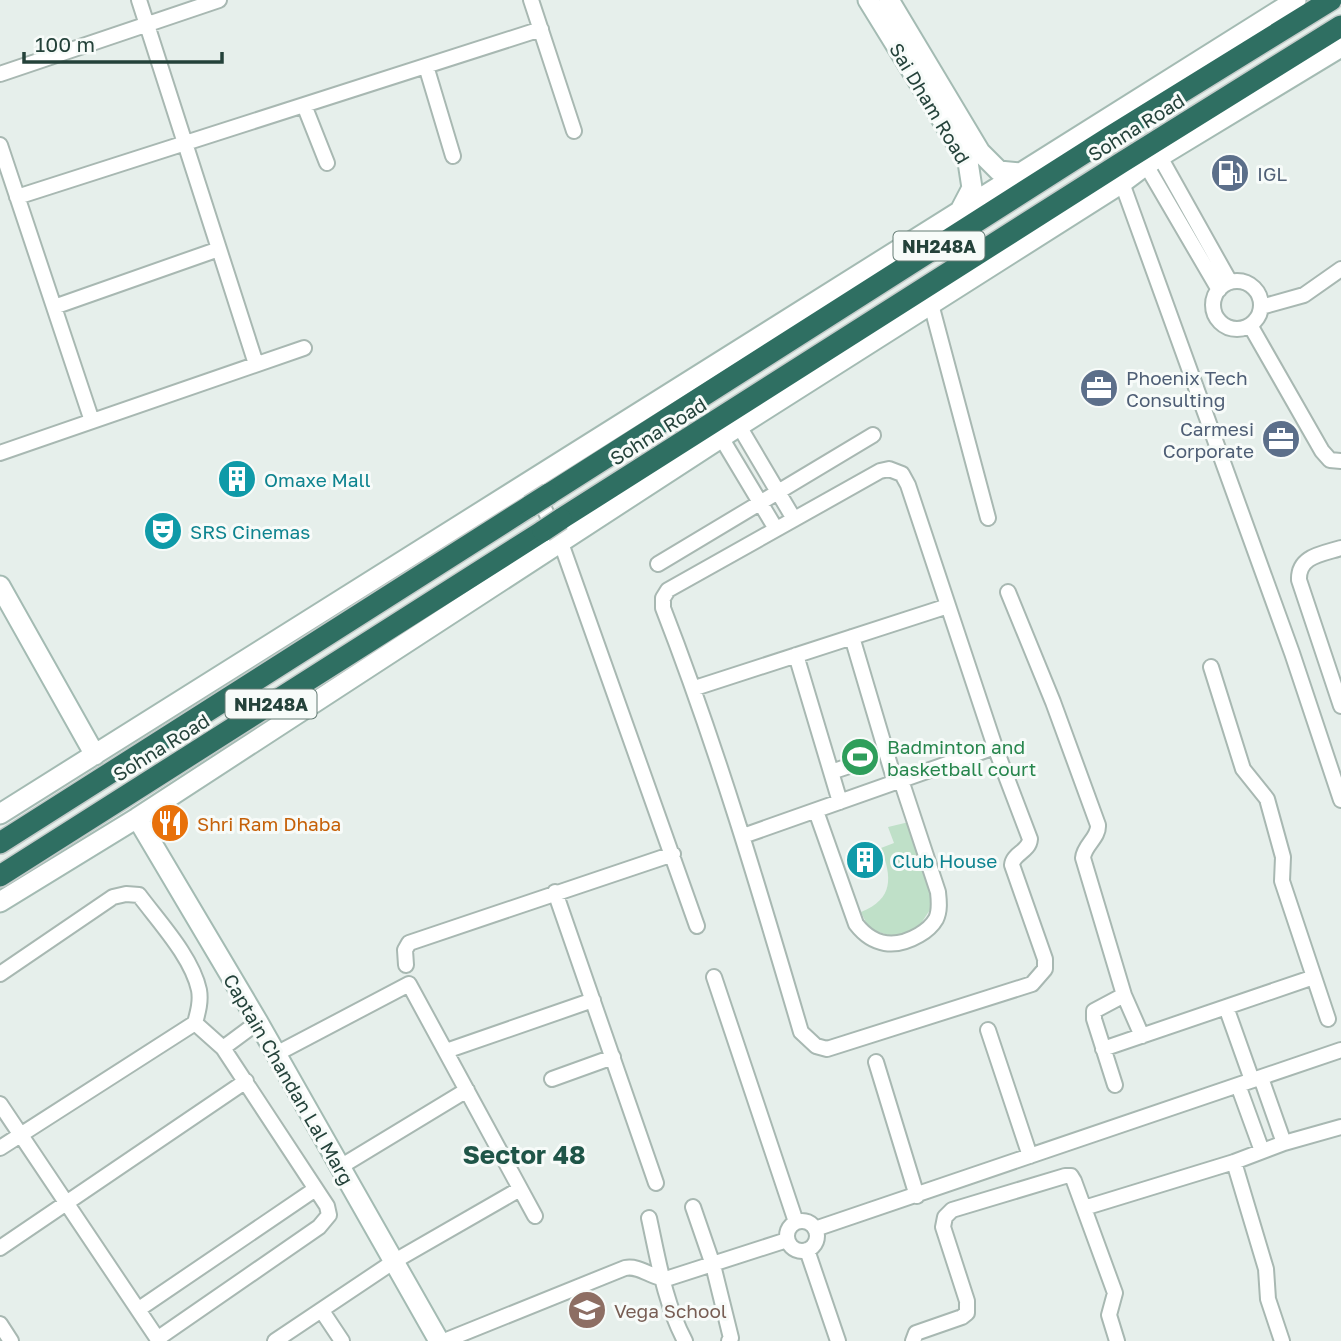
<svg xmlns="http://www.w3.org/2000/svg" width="1341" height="1341" font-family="'Golos Text',sans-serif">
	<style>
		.park { fill: #bfe0c8 }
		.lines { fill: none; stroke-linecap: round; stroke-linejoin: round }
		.street-casing { stroke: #a8b8b2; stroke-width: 18 }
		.secondary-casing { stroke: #a4bbb3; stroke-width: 23 }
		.highway-casing { stroke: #c2cac8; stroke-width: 24 }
		.street { stroke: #fff; stroke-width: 14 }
		.secondary { stroke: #fff; stroke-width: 19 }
		.highway { stroke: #2f6f62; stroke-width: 21 }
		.highway-bridge-casing { stroke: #c2cac8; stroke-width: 24; stroke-linecap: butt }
		.highway-bridge { stroke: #2f6f62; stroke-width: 21 }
		.labels { text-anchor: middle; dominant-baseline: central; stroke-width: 6; stroke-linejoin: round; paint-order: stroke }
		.shield { fill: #f7fbf9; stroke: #637a73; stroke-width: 2 }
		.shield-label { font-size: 18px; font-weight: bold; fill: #24423a }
		.street-label { font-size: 19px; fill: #24423a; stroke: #f7fbf9 }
		.service-label { font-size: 19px; fill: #4e5e75; stroke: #f7fbf9; text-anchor: start }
		.culture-label { font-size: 19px; fill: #0d838f; stroke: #f7fbf9; text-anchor: start }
		.leisure-label { font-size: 19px; fill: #27864d; stroke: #f7fbf9; text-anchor: start }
		.food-label { font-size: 19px; fill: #c56008; stroke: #f7fbf9; text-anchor: start }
		.education-label { font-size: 19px; fill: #785e54; stroke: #f7fbf9; text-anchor: start }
		.district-label { font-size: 26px; font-weight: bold; fill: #1f5548; stroke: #f7fbf9 }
	</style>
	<rect width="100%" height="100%" fill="#e6efeb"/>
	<path class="park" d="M909,822L935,902L920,925L898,938L869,929L861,912C894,899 892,877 881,848L894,843L888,827Z"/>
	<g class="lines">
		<defs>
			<path id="street" d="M139,0L256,364
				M531,0L574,131
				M426,66L453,156
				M0,74L219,0
				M304,105L327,163
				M0,145L92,421
				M1160,157L1230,282
				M1146,165L1219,290
				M1122,183L1292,653L1341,800
				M17,197L541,29
				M1213 305a24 24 0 1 1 48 0a24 24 0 1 1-48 0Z
				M931,304L988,518
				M54,307L219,249
				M1261,307L1304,295L1341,269
				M1250,325L1322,451L1330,460L1341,461
				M739,426L794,519
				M722,439L776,529
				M0,453L304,348
				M889,469L902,474L908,485L995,747L1030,839C1029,852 1013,853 1012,865L1045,959V969L1032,984L827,1049L816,1046L801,1032C759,889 717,747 663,608V598L668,590L880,471Z
				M530,480L561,543L697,926
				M1341,548C1322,554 1298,556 1299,580L1341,706
				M658,564L873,435
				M1008,592L1053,702L1098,825C1099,838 1084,845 1083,858L1124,995L1142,1036
				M852,637L895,782
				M796,655L840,802
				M1211,667L1243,769L1267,799L1283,857L1282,881L1328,1019
				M695,688L948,606
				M831,772L849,766
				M816,811L856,924C873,946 895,949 919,935C926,931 932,926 936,919C940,911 939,901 938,892L901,780
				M743,836L995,747
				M555,892L656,1183
				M406,965L405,950L409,943L673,854
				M0,974L113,897L126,894L139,895C159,922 192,957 199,990C201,1001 198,1012 195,1023L0,1148
				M714,977L796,1222
				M1226,1007L1252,1080
				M988,1030L1030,1156
				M223,1048L258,1022
				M1103,1049L1314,977
				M446,1051L593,1000
				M276,1054L409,984L535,1216
				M876,1062L917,1196
				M1261,1078L1284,1143
				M552,1079L613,1057
				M1115,1085L1094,1019V1011L1124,995
				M1238,1085L1262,1151
				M0,1104L159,1341
				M1234,1162L1266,1269L1268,1299L1282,1341
				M340,1167L467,1090
				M693,1207L713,1265L731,1338L729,1341
				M1084,1208L1234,1162L1284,1143L1341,1127
				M649,1218C658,1259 665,1304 685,1341
				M787 1236a15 15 0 1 1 30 0a15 15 0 1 1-30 0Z
				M815,1229L1341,1050
				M0,1248L246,1081
				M807,1250L838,1341
				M139,1309L314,1190
				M322,1311L342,1341
				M0,1324L11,1341
				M157,1339L319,1227L329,1215L327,1206L223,1048L195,1023
				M275,1341L393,1262L520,1189
				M444,1341L625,1268C642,1265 652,1280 669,1278L787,1240
				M913,1341L916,1333L962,1317L967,1313V1301L943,1227L945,1217L952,1210L1065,1176H1071L1074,1181L1115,1293L1109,1315L1117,1341"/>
			<path id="secondary" d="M868,0L968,162L972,188L961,209
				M889,0L980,152L999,171L1020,173
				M0,586L95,755
				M0,814L1296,0
				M137,818L258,1022L439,1341
				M0,902L137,818L739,426L1122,183L1146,165L1341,47"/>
			<path id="highway" d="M549,494L1111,136L1331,0
				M561,519L1121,163L1341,26
				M0,843L530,506
				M0,876L543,531"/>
		</defs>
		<use href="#street" class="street-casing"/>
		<use href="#secondary" class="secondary-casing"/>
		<use href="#highway" class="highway-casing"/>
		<use href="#street" class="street"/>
		<use href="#secondary" class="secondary"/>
		<use href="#highway" class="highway"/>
		<defs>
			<path id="highway-bridge" d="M530,506L549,494
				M543,531L561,519"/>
		</defs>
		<use href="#highway-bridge" class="highway-bridge-casing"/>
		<use href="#highway-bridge" class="highway-bridge"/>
	</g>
	<defs>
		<symbol id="fuel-disc" viewBox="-11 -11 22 22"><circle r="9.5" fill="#5c6f8a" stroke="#f7fbf9"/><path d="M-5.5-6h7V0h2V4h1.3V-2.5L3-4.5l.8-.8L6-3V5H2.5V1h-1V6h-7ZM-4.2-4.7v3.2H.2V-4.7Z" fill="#fff"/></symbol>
		<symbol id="office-disc" viewBox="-11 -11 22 22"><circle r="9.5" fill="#5c6f8a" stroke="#f7fbf9"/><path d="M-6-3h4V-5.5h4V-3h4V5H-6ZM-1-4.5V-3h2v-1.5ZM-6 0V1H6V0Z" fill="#fff"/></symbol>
		<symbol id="building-disc" viewBox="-11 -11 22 22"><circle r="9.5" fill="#0f9aa8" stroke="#f7fbf9"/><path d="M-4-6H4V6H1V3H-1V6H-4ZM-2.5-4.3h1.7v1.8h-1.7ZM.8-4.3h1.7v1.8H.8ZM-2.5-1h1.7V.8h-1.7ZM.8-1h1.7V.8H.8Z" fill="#fff"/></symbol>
		<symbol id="theatre-disc" viewBox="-11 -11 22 22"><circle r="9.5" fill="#0f9aa8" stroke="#f7fbf9"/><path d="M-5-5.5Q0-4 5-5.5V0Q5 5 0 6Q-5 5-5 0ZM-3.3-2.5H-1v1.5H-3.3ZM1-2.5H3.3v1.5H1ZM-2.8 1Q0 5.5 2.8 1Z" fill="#fff"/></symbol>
		<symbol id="stadium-disc" viewBox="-11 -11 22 22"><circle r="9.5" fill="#2e9e5b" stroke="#f7fbf9"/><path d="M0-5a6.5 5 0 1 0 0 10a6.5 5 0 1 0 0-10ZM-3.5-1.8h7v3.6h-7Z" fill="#fff"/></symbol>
		<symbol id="restaurant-disc" viewBox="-11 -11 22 22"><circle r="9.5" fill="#e8710a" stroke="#f7fbf9"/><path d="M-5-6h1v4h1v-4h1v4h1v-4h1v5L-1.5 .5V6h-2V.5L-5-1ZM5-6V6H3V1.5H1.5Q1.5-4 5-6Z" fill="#fff"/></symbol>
		<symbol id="school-disc" viewBox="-11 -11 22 22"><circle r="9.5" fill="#8d6e63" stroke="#f7fbf9"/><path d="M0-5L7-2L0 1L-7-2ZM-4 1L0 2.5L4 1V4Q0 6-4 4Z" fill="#fff"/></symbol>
	</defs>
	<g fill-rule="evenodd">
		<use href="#fuel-disc" x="1208" y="151" width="44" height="44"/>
		<use href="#office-disc" x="1077" y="366" width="44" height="44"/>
		<use href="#office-disc" x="1259" y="417" width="44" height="44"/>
		<use href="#building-disc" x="215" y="457" width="44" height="44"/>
		<use href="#theatre-disc" x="141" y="509" width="44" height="44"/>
		<use href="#stadium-disc" x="838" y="735" width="44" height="44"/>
		<use href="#restaurant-disc" x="148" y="801" width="44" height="44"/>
		<use href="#building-disc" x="843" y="838" width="44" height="44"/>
		<use href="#school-disc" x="565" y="1288" width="44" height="44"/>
	</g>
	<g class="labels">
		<g class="shield">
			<rect x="893.5" y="231.5" width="91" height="29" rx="5"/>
			<rect x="225.5" y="689.5" width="91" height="29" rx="5"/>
		</g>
		<g class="shield-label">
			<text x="939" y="246">NH248A</text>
			<text x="271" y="704">NH248A</text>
		</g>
		<g class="street-label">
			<text transform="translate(930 103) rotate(59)">Sai Dham Road</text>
			<text transform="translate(1136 127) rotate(-32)">Sohna Road</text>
			<text transform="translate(658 431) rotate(-32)">Sohna Road</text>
			<text transform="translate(161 747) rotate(-32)">Sohna Road</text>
			<text transform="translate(289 1079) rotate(60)">Captain Chandan Lal Marg</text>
		</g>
		<g class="service-label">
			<text x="1257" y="173">IGL</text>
			<text x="1126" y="377">Phoenix Tech<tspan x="1126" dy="22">Consulting</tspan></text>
			<text x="1254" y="428" text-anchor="end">Carmesi<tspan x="1254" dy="22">Corporate</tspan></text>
		</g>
		<g class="culture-label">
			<text x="264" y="479">Omaxe Mall</text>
			<text x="190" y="531">SRS Cinemas</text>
			<text x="892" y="860">Club House</text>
		</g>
		<g class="leisure-label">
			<text x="887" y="746">Badminton and<tspan x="887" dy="22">basketball court</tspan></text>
		</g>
		<g class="food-label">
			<text x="197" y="823">Shri Ram Dhaba</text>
		</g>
		<g class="education-label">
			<text x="614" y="1310">Vega School</text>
		</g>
		<g class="district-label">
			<text x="524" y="1154">Sector 48</text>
		</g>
	</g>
	<path d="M24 52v10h198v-10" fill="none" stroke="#24423a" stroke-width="3.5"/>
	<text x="35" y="52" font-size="21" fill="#24423a" stroke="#f7fbf9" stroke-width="5" paint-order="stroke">100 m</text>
</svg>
